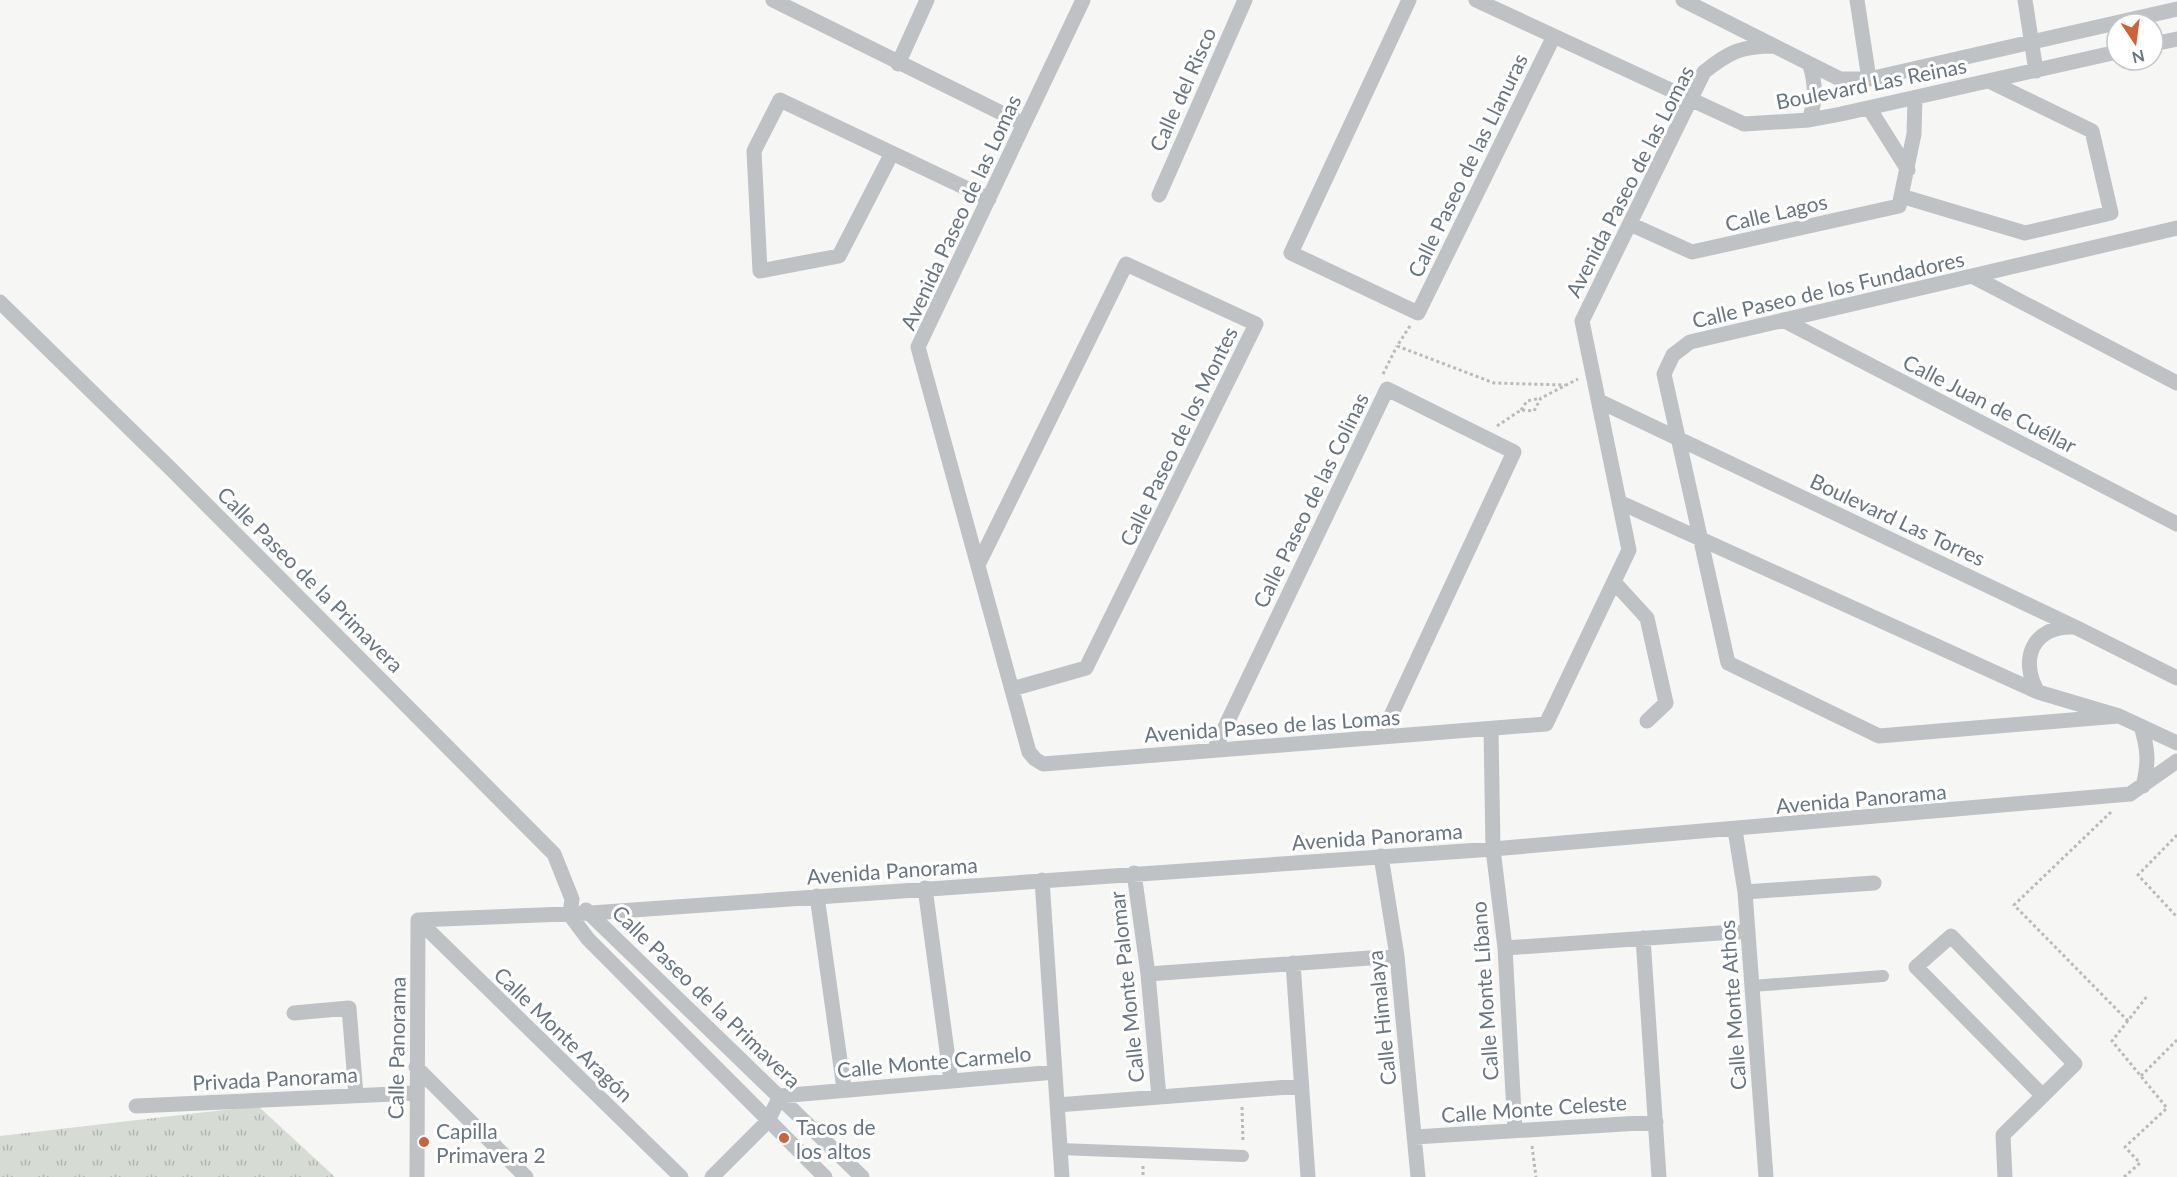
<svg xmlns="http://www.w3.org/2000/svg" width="2177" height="1177" font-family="Lato,sans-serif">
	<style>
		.grass { fill: url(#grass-tufts) }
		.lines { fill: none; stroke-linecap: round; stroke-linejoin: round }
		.path { stroke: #b8bbbd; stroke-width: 3; stroke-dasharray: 3 3; stroke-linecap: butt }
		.pedestrian { stroke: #bec2c5; stroke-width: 12 }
		.minor { stroke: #bec2c5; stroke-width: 15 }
		.poi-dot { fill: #d35f36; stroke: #fff; stroke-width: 2 }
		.labels { text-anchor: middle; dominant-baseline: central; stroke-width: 6; stroke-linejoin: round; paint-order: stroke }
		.street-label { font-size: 21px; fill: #687682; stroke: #fff }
		.poi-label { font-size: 21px; fill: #687682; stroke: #fff; text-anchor: start }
	</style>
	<defs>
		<pattern id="grass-tufts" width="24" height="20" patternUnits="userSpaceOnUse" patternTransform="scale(1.5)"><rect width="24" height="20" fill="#d6dbd3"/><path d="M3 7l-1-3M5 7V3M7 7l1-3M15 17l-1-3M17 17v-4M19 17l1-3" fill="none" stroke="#b1b6b1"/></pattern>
	</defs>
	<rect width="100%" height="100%" fill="#f6f6f4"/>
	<path class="grass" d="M258,1106L335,1177H0V1136Z"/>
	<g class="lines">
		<path class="path" d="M1410,326L1397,346L1494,383L1565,385
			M1383,374L1397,346
			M1521,410L1527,401L1541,398
			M1497,426L1521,410L1534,411L1541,398L1578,379
			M2111,812L2014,905L2128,1021
			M2177,835L2138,875L2177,917
			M2141,1076L2177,1040
			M1242,1107L1243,1142
			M1532,1146L1536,1177
			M1143,1166V1177
			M2124,1177L2140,1163L2125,1147L2167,1108L2112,1041L2148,995"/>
		<path class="pedestrian" d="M1752,986L1883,976
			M1060,1149L1243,1156"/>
		<path class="minor" d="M773,0L1024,124
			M1083,0L918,347L1029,752L1035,759L1043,764L1546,724L1629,550L1582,321L1704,72C1729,52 1741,46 1774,46
			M1409,0L1291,253L1418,313L1554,36
			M1476,0L1744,124L1809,120L1841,114L2117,52
			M1683,0L1840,79H1869L2177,9
			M1857,0L1869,79
			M2025,0L2036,71
			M2153,44L2177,39
			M898,64L927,0
			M1869,108L1908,170
			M1809,120C1816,100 1816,86 1810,65
			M892,153L839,256L760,271L754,151L780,100L989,199
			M1159,195L1245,0
			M1901,196L2025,233L2111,213L2092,131L1989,81
			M1630,224L1692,252L1899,206L1914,134L1915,98
			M1972,276L2177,383
			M0,302L172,470L554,854L572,899L570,915L588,939L825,1177
			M1783,320L2177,524
			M1599,401L2077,628L2177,678
			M1619,502L2038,692L2119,716L2177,743
			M978,565L1126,264L1256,324L1086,668L1012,689
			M1614,582L1647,618L1666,703L1647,721
			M2038,692C2018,659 2034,625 2074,627
			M2119,716L1879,736L1728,663L1664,374L1673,355L1690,342L2177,228
			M2141,726C2148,749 2149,763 2143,786
			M1491,729L1493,849L1505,948L1515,1131
			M1214,750L1387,389L1514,452L1381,737
			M1735,830L1745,892L1766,1177
			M1381,856L1397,956L1418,1177
			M1134,873L1148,974L1159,1097
			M1042,880L1062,1177
			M925,888L951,1081
			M1745,892L1874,883
			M817,896L844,1089
			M586,910L862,1177
			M418,920L591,913L1493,849L2130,794L2177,761
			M418,920L681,1177
			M1643,938L1659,1177
			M1505,948L1748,931
			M1293,963L1308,1177
			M1148,974L1397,956
			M294,1013L349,1008L356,1095
			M416,1067L526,1177
			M1057,1105L1301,1086
			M136,1106L415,1093
			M1415,1137L1656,1122
			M417,1177L418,920
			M712,1177L768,1121L780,1096L1055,1072
			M2005,1177L2003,1135L2075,1064L1951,936L1916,967L2043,1096"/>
	</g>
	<g class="poi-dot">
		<circle cx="784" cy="1138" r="6"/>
		<circle cx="424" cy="1142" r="6"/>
	</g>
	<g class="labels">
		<g class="street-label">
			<text transform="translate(1871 83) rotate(-11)">Boulevard Las Reinas</text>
			<text transform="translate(1182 89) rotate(-66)">Calle del Risco</text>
			<text transform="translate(1467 165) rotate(-64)">Calle Paseo de las Llanuras</text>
			<text transform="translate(1629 181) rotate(-63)">Avenida Paseo de las Lomas</text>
			<text transform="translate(960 212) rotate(-65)">Avenida Paseo de las Lomas</text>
			<text transform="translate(1776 212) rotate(-13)">Calle Lagos</text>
			<text transform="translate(1828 289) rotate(-13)">Calle Paseo de los Fundadores</text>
			<text transform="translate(1990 403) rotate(27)">Calle Juan de Cuéllar</text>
			<text transform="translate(1178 436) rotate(-64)">Calle Paseo de los Montes</text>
			<text transform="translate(1310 500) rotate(-64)">Calle Paseo de las Colinas</text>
			<text transform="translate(1898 519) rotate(25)">Boulevard Las Torres</text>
			<text transform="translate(311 579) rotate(45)">Calle Paseo de la Primavera</text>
			<text transform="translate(1272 725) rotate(-4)">Avenida Paseo de las Lomas</text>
			<text transform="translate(1861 798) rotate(-5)">Avenida Panorama</text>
			<text transform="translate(1377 836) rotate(-4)">Avenida Panorama</text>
			<text transform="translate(892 870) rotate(-4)">Avenida Panorama</text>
			<text transform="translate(1126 987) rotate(-96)">Calle Monte Palomar</text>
			<text transform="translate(1484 991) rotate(-94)">Calle Monte Líbano</text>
			<text transform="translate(707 996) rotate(44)">Calle Paseo de la Primavera</text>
			<text transform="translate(1732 1005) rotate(-94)">Calle Monte Athos</text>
			<text transform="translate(1381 1018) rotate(-96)">Calle Himalaya</text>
			<text transform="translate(564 1034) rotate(44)">Calle Monte Aragón</text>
			<text transform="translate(396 1048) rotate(-89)">Calle Panorama</text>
			<text transform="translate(934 1061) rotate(-5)">Calle Monte Carmelo</text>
			<text transform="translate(275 1078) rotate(-3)">Privada Panorama</text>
			<text transform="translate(1534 1108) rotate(-4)">Calle Monte Celeste</text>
		</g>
		<g class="poi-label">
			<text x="796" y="1126">Tacos de<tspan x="796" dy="24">los altos</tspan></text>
			<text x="436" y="1130">Capilla<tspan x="436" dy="24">Primavera 2</tspan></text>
		</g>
	</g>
	<g transform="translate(2135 42) rotate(167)"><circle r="28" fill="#ffffff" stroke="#c3c8cd" stroke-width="1.5"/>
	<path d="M0-4.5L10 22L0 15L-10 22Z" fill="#d35f36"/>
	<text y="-9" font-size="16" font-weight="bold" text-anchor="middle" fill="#687682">N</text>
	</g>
</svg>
